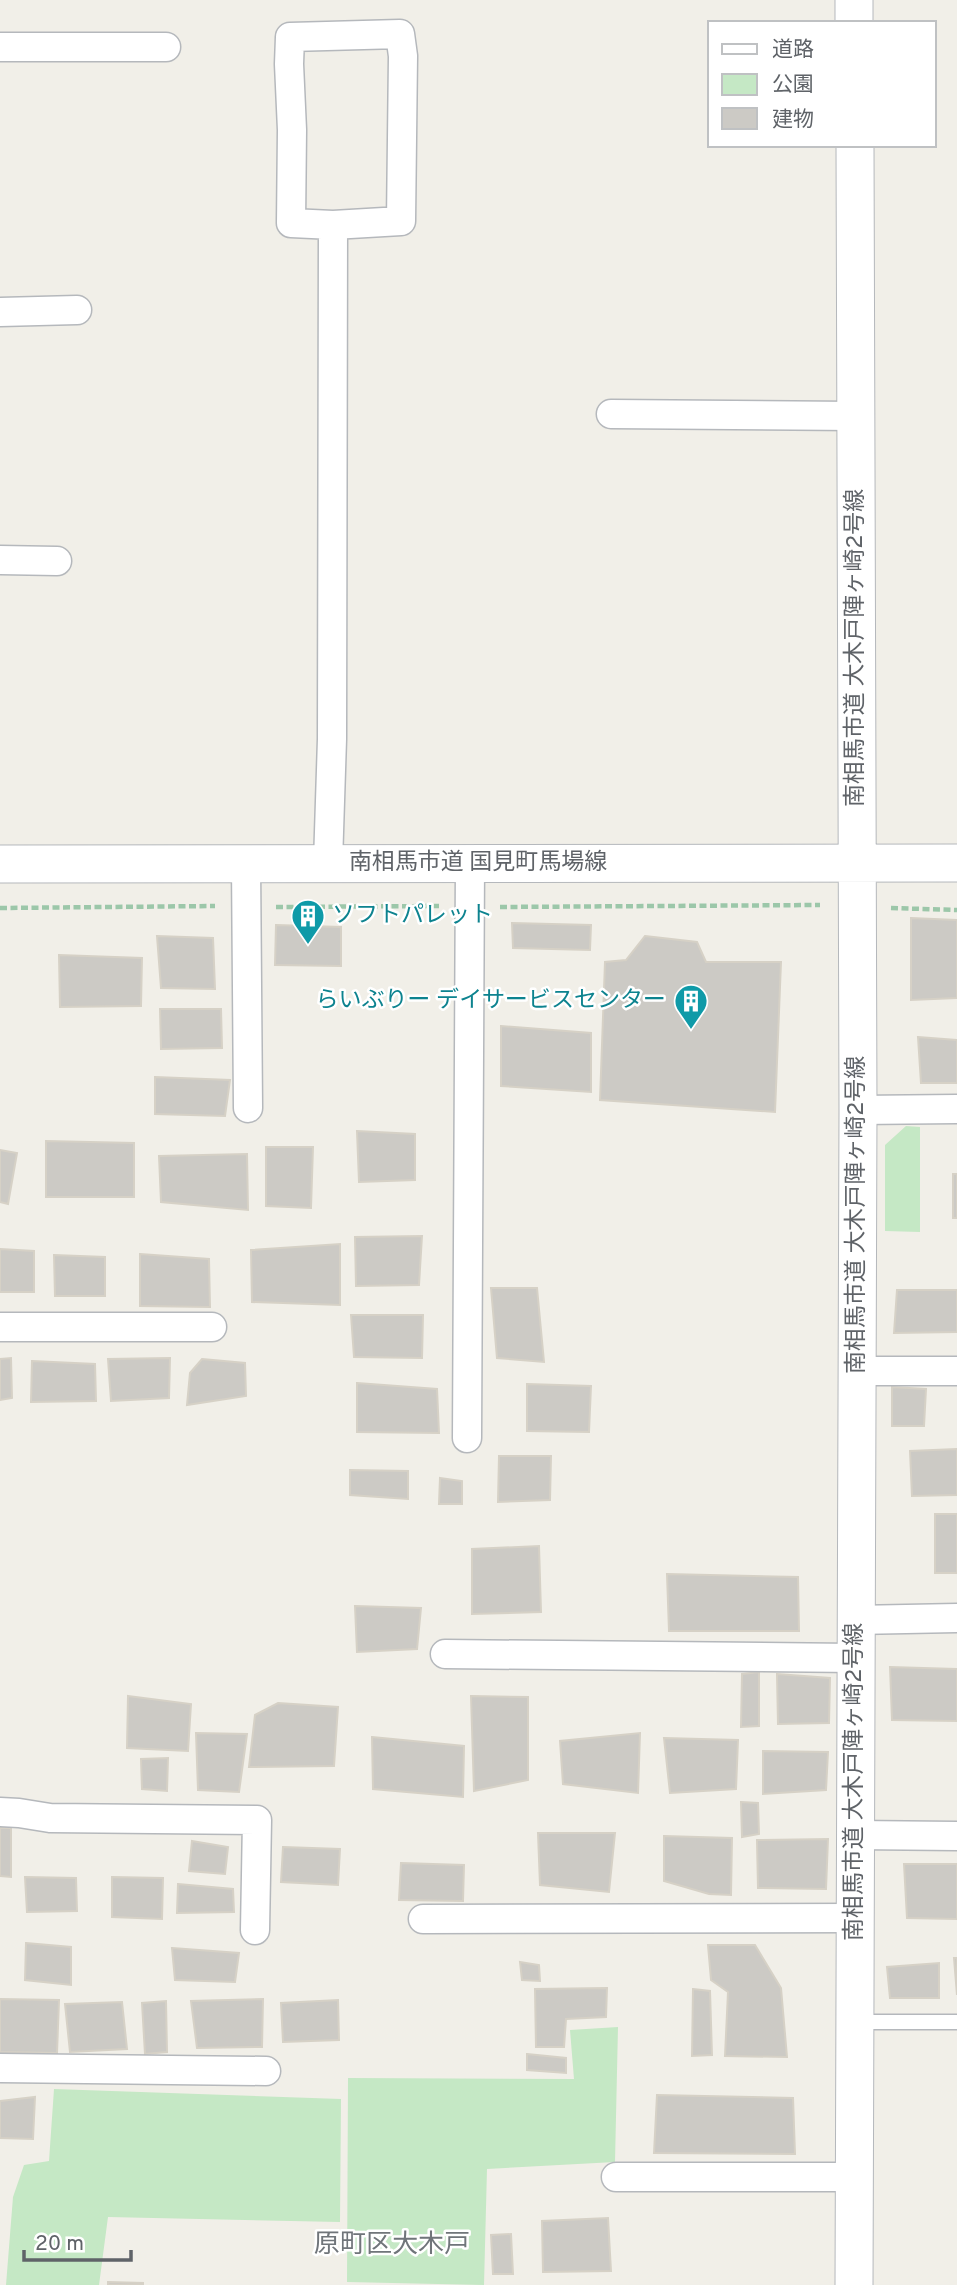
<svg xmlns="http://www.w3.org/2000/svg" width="957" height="2285" font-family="Overpass,'Noto Sans JP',sans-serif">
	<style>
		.green { fill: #c5e8c5 }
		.building { fill: #cccac5; stroke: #d6d1c6; stroke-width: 2 }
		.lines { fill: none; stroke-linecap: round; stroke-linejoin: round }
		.service-casing { stroke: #b5b8bc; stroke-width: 17 }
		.minor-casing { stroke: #b5b8bc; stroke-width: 31 }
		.tertiary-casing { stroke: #b5b8bc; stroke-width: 39 }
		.path { stroke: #9cc7a9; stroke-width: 4.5; stroke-dasharray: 7 3.5; stroke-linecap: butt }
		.service { stroke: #fff; stroke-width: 14 }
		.minor { stroke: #fff; stroke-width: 28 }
		.tertiary { stroke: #fff; stroke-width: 37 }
		.labels { text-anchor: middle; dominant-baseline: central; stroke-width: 5; stroke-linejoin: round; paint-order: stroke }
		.street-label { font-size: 23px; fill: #5f6368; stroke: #fff }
		.culture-label { font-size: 23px; fill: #0d838f; stroke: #fff; text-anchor: start }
		.quarter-label { font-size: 26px; fill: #70757a; stroke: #fff }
	</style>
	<rect width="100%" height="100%" fill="#f1efe8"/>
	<path class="green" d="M906,1126L920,1127V1232L885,1231V1145Z
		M618,2027L615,2162L487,2169L484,2285L347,2282L348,2078L574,2079L570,2030Z
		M54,2089L341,2099L340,2222L108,2217L99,2285H6L13,2197L24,2165L49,2161Z"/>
	<path class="building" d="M911,918L957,920V998L911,1000Z
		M512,923L591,925L590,950L513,948Z
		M276,925L341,927V966L275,965Z
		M157,936L213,938L215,989L161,988Z
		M645,936L697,942L706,962H781L775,1112L600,1100L605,962L626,960Z
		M59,955L142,958L141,1006L60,1007Z
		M160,1009H221L222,1048L161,1049Z
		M501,1026L591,1033V1092L501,1086Z
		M918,1037L957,1040V1083H921Z
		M155,1077L230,1080L225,1116L155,1114Z
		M357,1131L415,1134V1180L359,1182Z
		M46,1141L134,1143V1197H46Z
		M266,1147H313L311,1208L266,1206Z
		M0,1150L17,1153L8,1204L0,1202Z
		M247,1154L248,1210L161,1202L159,1156Z
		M953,1174H957V1218H953Z
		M422,1236L419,1285L356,1286L355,1237Z
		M340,1244V1305L252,1302L251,1250Z
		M0,1249L34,1251V1292H0Z
		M140,1254L209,1259L210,1307L140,1306Z
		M54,1255L105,1257V1296H55Z
		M491,1288H537L544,1362L497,1358Z
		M897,1290H957V1332L894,1333Z
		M351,1315H423L422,1358L354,1357Z
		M11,1358L12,1398L0,1400V1359Z
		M170,1358L169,1398L111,1401L108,1359Z
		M202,1359L245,1363L246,1396L187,1405L190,1373Z
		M32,1361L95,1364L96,1401L31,1402Z
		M357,1383L437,1389L439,1433L357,1432Z
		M527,1384L591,1386L589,1432L527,1431Z
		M892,1387L926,1389L924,1426H892Z
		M957,1449V1495L912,1496L910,1451Z
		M499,1456H551L550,1500L498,1502Z
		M350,1470L408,1471V1499L350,1495Z
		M440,1478L462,1481V1504H439Z
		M935,1514H957V1573H935Z
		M539,1546L541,1612L472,1614V1549Z
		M667,1574L798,1577L799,1631H669Z
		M355,1606L421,1608L417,1649L357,1652Z
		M890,1667L957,1669V1721L892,1720Z
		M759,1672V1726L741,1727L742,1674Z
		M777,1674L830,1678L829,1723L778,1724Z
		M128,1696L191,1704L188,1751L127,1748Z
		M471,1696L528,1697V1780L474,1791Z
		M278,1703L338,1707L334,1766L249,1767L255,1715Z
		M196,1733L247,1734L239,1792L198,1790Z
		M640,1733L638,1793L563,1784L560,1741Z
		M372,1737L464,1746L463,1797L373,1789Z
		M664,1738L738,1740L736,1789L670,1793Z
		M763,1751L828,1752L826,1790L763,1794Z
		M168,1758L167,1791L142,1789L141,1759Z
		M741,1802L758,1803L759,1834L742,1837Z
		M0,1828H11V1877L0,1876Z
		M538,1833H615L609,1892L540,1885Z
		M664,1836L732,1838L731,1895L709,1894L664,1881Z
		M828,1839L826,1889L758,1888L757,1840Z
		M192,1841L228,1847L225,1874L189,1871Z
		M283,1847L340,1849L338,1885L281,1882Z
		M401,1863L464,1865L463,1901L399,1900Z
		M904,1864H957V1919L907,1918Z
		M25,1877L76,1878L77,1911L27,1912Z
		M112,1877L163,1878L162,1919L112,1917Z
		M178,1884L233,1889L234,1912L177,1913Z
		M26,1943L71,1947V1985L25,1980Z
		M708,1945H755L781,1988L787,2057L725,2056L728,1992L711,1980Z
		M172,1948L239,1953L235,1982L175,1980Z
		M954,1958H957V1995Z
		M520,1962L539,1965L540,1981L522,1980Z
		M939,1963V1998H890L887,1967Z
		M607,1988L606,2017L566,2019L564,2047H536L535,1989Z
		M693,1989L710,1991L712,2055L692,2056Z
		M0,1999L59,2000L57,2053L0,2052Z
		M263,1999L262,2047L197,2048L191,2001Z
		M338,2000L339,2040L283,2042L281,2003Z
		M166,2001L167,2052L145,2054L142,2003Z
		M122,2002L127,2049L70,2052L65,2004Z
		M527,2054L566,2058V2073L527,2070Z
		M657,2095L793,2098L795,2154L654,2153Z
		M35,2097L33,2139L0,2138V2101Z
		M608,2218L611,2271L543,2272L542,2221Z
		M511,2234L513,2274H493L491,2235Z
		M108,2282L143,2283V2285H108Z"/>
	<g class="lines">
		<defs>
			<path id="service" d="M857,2022H957"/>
			<path id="minor" d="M400,34L403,56L401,221L333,225L291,223L292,130L289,64L290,37Z
				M0,47H166
				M0,312L77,310
				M611,414L855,416
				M0,560L57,561
				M328,863L332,739L333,225
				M246,864L248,1108
				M858,1110L957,1109
				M0,1327H212
				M857,1371H957
				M467,1438L470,863
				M855,1620L957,1618
				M445,1654L855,1658
				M0,1812L19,1813L50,1818L257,1820L255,1930
				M855,1835L957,1836
				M423,1919L854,1918
				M0,2068L266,2071
				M616,2177H854"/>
			<path id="tertiary" d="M854,23V0
				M0,864L957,863
				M854,2285L858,1110L855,145"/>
		</defs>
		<use href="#service" class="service-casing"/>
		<use href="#minor" class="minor-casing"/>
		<use href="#tertiary" class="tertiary-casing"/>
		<path class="path" d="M276,907L439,906
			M500,907L820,905
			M0,908L215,906
			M891,908L957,910"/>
		<use href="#service" class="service"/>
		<use href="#minor" class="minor"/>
		<use href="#tertiary" class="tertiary"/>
	</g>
	<defs>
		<symbol id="building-pin" viewBox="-11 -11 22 30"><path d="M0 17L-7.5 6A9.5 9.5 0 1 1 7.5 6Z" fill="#0f9aa8" stroke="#fff"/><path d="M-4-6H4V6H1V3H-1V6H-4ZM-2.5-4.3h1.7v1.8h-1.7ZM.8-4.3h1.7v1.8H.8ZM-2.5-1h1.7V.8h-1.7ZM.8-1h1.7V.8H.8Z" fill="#fff"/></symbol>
	</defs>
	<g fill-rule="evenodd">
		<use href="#building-pin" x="289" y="897" width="38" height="52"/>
		<use href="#building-pin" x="672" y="982" width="38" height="52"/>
	</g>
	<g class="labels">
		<g class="street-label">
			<text transform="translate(856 648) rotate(-90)">南相馬市道 大木戸陣ヶ崎2号線</text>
			<text x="478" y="863">南相馬市道 国見町馬場線</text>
			<text transform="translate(857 1215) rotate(-90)">南相馬市道 大木戸陣ヶ崎2号線</text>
			<text transform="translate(855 1782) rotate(-90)">南相馬市道 大木戸陣ヶ崎2号線</text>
		</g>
		<g class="culture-label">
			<text x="332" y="916">ソフトパレット</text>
			<text x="666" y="1001" text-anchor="end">らいぶりー デイサービスセンター</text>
		</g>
		<g class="quarter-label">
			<text x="392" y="2245">原町区大木戸</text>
		</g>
	</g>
	<rect x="708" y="21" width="228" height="126" fill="#ffffff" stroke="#bfc1c3" stroke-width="2"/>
	<rect x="722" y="44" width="35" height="10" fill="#ffffff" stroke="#bfc1c3" stroke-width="2"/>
	<text x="772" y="56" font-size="21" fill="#5f6368">道路</text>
	<rect x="722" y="74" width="35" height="21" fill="#c5e8c5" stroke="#bfc1c3" stroke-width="2"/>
	<text x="772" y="91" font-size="21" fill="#5f6368">公園</text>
	<rect x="722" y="108" width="35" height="21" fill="#cccac5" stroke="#bfc1c3" stroke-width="2"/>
	<text x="772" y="126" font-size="21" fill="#5f6368">建物</text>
	<path d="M24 2250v10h107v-10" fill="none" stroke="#5f6368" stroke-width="3.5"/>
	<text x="35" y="2250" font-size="21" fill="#5f6368" stroke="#ffffff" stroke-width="5" paint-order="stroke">20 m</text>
</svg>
